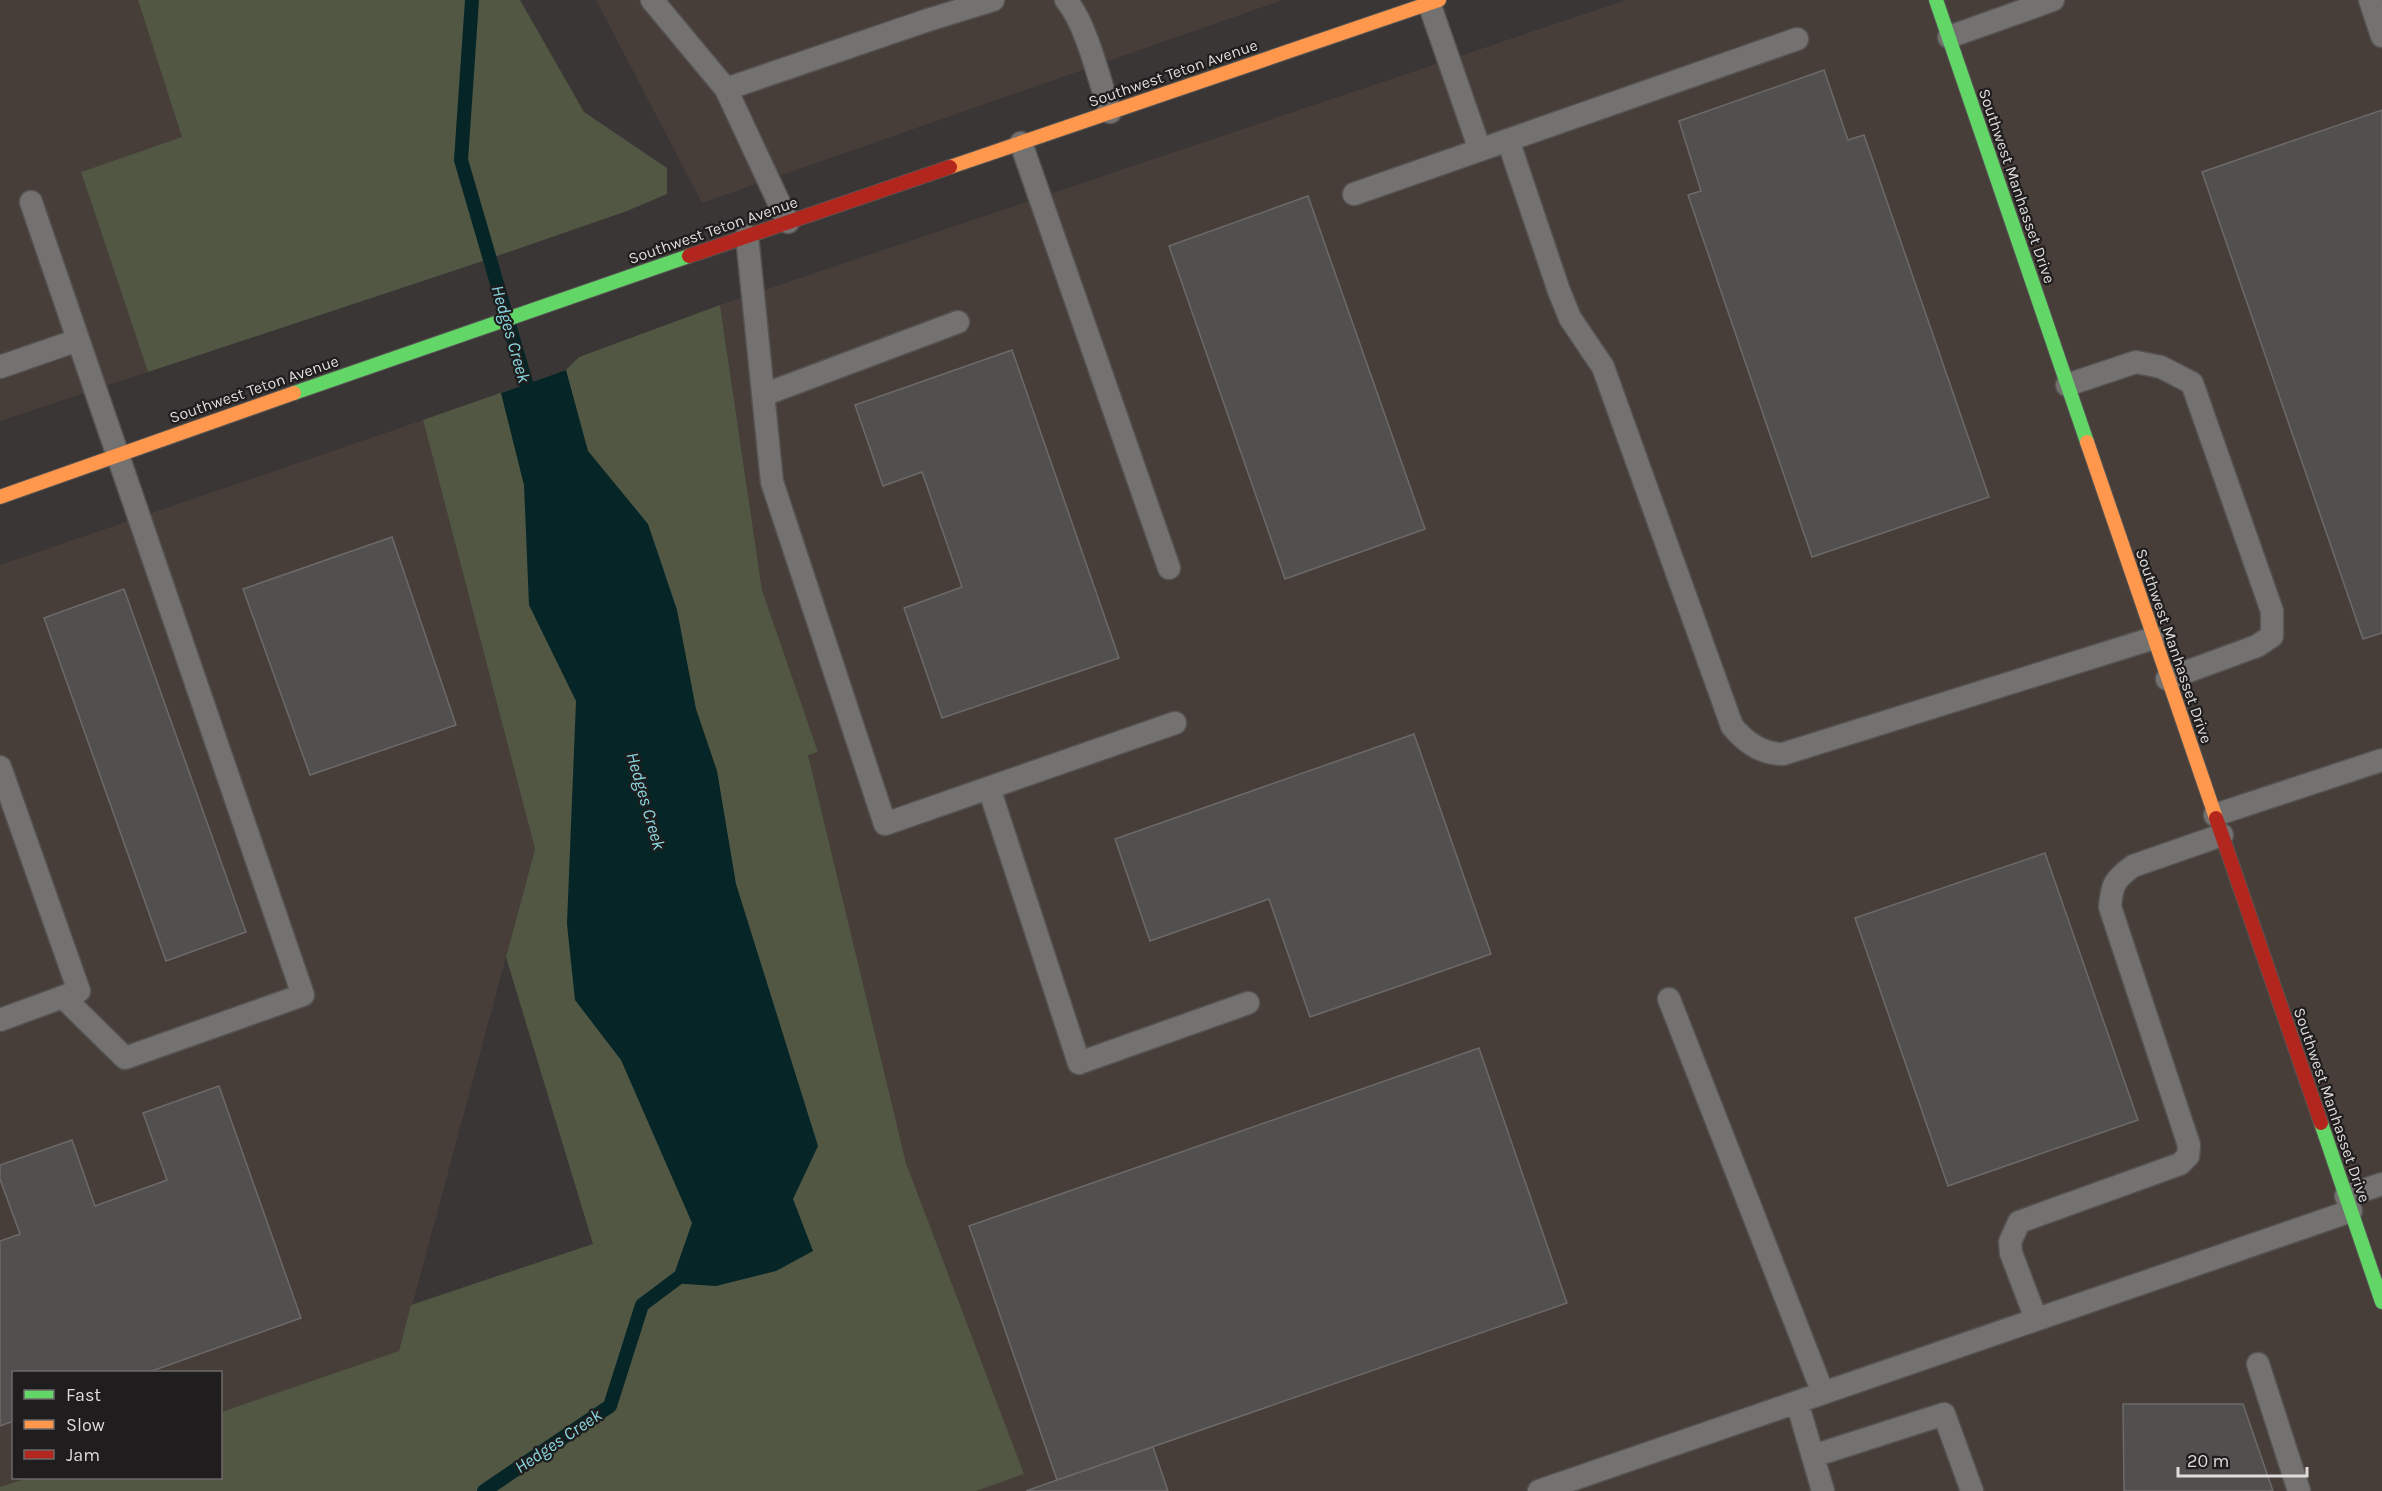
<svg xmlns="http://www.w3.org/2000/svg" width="2382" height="1491" font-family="Karla,sans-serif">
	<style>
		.built { fill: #473d39 }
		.green { fill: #515743 }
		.water { fill: #062527 }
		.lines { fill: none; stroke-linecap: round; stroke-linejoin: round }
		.stream { stroke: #062527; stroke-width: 14 }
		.building { fill: #52504f; stroke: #6c6a69; stroke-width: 1.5 }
		.lane-casing { stroke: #565453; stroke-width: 25 }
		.fast-casing { stroke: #565453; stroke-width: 16 }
		.slow-casing { stroke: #565453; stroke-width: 16 }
		.jam-casing { stroke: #565453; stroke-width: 16 }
		.lane { stroke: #747270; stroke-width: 22 }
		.fast { stroke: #63d668; stroke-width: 14 }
		.slow { stroke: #ff974d; stroke-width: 14 }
		.jam { stroke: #b3261e; stroke-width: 14 }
		.labels { text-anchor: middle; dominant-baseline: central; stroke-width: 4.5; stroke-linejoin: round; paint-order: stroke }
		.street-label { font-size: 16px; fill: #dfdcdb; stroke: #1f1d1d }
		.water-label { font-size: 18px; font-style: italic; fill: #88d7e1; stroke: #1f1d1d }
	</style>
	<rect width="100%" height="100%" fill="#393635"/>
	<path class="built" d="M0,0H138L183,137L81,172L148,372L0,421Z
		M596,0H1283L702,203Z
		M1626,0H2382V1491H976L1023,1474L906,1163L808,755L818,752L762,590L720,305Z
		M423,420L535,849L400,1351L221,1412L220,1372H14V1478H31L0,1488V565Z"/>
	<path class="green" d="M138,0H520L584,112L667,168V194L627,211L471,265L148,372L81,172L182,137Z
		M720,305L762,590L818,752L808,755L906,1163L1024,1474L976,1491H0V1487L28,1478H220L221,1412L399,1351L411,1305L593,1244L506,957L535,849L423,420L566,370L579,357Z"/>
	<path class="water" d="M566,370L588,451L648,524L677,610L696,709L717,771L736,884L818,1146L793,1199L813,1251L776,1271L716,1286L671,1283L692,1223L621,1060L575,1000L567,924L576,701L529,605L524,485L501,393Z"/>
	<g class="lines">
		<path class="stream" d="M472,0L461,160L531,400
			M484,1491L610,1406L642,1305L686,1272"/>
	</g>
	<path class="building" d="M1824,70L1848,140L1864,135L1989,497L1812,557L1688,195L1701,191L1679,121Z
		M2382,110V633L2363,639L2202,172Z
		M1308,196L1425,529L1285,579L1169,246Z
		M1012,350L1119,658L942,718L904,608L962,587L922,472L883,486L855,405Z
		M392,537L456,725L310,775L243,589Z
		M124,589L246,932L166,961L44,618Z
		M1414,734L1491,954L1310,1017L1269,899L1150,941L1115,839Z
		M2045,853L2138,1120L1948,1186L1855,918Z
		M1479,1048L1567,1303L1057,1480L969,1226Z
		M219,1086L301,1318L149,1372H14V1421L0,1426V1241L20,1234L0,1179V1165L72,1140L95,1206L167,1180L143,1113Z
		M2123,1404H2243L2273,1491H2124Z
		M1153,1447L1168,1491H1026L1057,1480Z"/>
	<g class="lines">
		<defs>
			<path id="lane" d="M652,0L726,89L788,222
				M1066,0C1087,25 1099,80 1110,112
				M2370,0L2382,36
				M1429,3L1480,150
				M1949,37L2053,0
				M726,89L928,20L993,0
				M1508,140L1559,291L1570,318L1603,367L1732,726C1745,742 1761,754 1783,754L2154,638
				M1021,143L1169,568
				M1354,194L1797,39
				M31,202L303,995L125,1058L63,997
				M747,236L772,482L885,824L1175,723
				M0,367L78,340
				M2067,385L2136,362L2161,367L2192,383L2272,611V636L2257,646L2167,679
				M763,395L958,322
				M0,767L79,991L0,1020
				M989,788L1079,1063L1248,1003
				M2215,815L2382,760
				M1669,999L1823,1393
				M2346,1196L2382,1184
				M2036,1319L2011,1253L2010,1242L2019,1222L2180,1164L2188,1156L2189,1145L2110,907C2112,884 2114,880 2133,866L2222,835
				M2258,1364L2299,1491
				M1797,1402L1823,1491
				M1813,1456L1944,1414L1972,1491
				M1539,1491L2351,1211"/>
			<path id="fast" d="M1936,0L2087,442
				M294,393L689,256
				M2321,1123L2382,1302"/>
			<path id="slow" d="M950,167L1439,0
				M2087,442L2216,818
				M0,497L294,393"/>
			<path id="jam" d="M689,256L950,167
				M2216,818L2321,1123"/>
		</defs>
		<use href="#lane" class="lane-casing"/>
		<use href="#fast" class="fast-casing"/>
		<use href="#slow" class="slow-casing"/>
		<use href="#jam" class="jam-casing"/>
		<use href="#lane" class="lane"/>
		<use href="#fast" class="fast"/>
		<use href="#slow" class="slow"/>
		<use href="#jam" class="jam"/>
	</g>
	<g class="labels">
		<g class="street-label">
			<text transform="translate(1173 73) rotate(-19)">Southwest Teton Avenue</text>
			<text transform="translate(2017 186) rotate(71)">Southwest Manhasset Drive</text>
			<text transform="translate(713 230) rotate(-19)">Southwest Teton Avenue</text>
			<text transform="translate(254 389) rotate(-19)">Southwest Teton Avenue</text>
			<text transform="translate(2174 646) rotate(71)">Southwest Manhasset Drive</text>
			<text transform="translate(2332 1105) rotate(71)">Southwest Manhasset Drive</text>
		</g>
		<g class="water-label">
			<text transform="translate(511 334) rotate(74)">Hedges Creek</text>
			<text transform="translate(646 801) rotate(74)">Hedges Creek</text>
			<text transform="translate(558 1441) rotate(-34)">Hedges Creek</text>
		</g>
	</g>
	<rect x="12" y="1371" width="210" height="108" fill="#1f1d1d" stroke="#6c6969" stroke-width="1.5"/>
	<rect x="24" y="1390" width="30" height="9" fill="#63d668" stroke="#6c6969" stroke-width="1.5"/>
	<text x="66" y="1401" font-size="18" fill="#dfdcdb">Fast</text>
	<rect x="24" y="1420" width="30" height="9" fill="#ff974d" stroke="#6c6969" stroke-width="1.5"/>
	<text x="66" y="1431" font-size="18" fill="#dfdcdb">Slow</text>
	<rect x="24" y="1450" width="30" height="9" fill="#b3261e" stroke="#6c6969" stroke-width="1.5"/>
	<text x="66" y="1461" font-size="18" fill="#dfdcdb">Jam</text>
	<path d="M2178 1467v9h129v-9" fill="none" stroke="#dfdcdb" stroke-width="3"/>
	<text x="2187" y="1467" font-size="18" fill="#dfdcdb" stroke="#1f1d1d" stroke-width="4.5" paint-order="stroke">20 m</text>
</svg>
